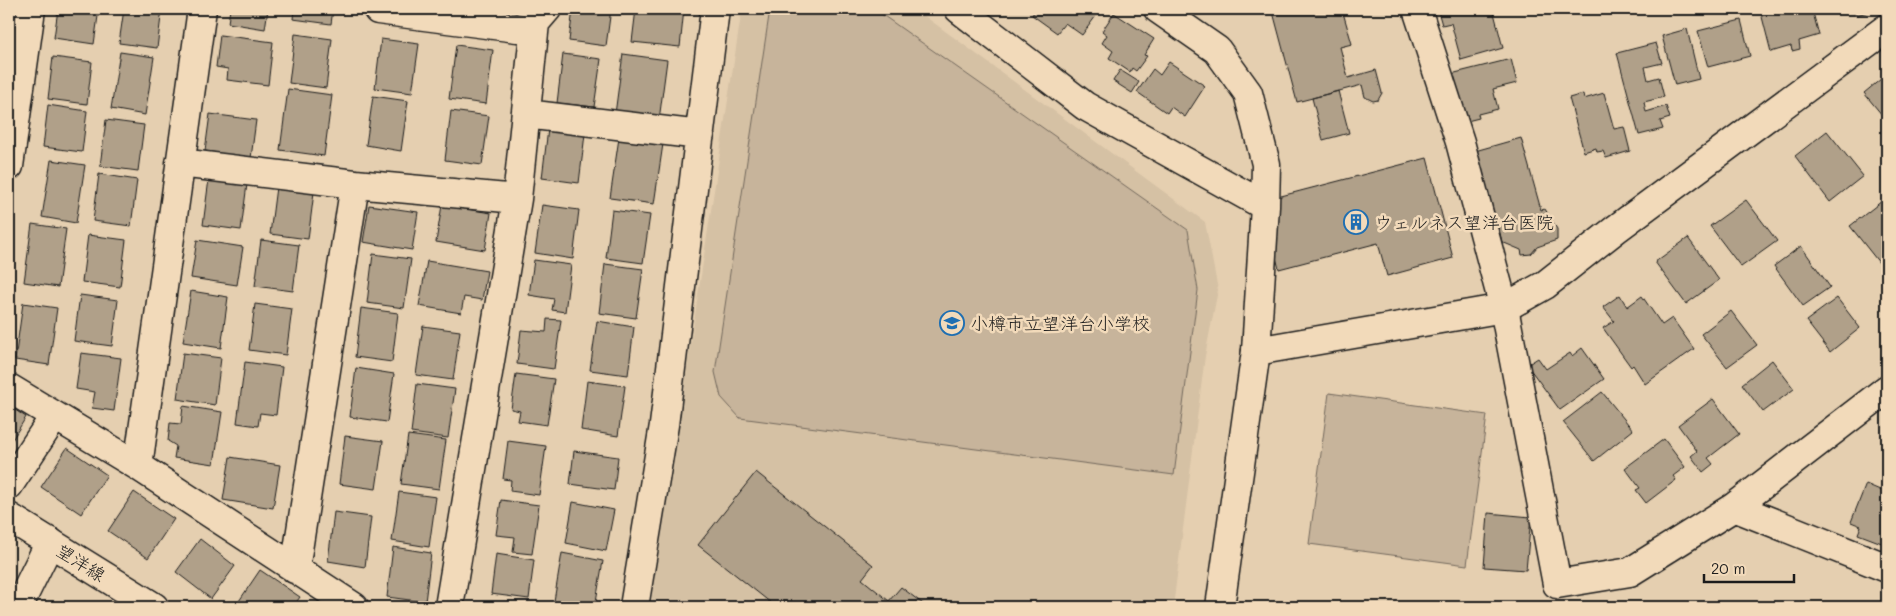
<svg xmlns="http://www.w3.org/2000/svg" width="1896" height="616" font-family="Mali,'Klee One',sans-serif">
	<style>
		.built { fill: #d5c1a4 }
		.green { fill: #c7b49b; stroke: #72685c }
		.building { fill: #b0a089; stroke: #1c1c1c }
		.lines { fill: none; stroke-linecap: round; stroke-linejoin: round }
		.street-casing { stroke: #1c1c1c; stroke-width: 31 }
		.secondary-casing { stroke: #1c1c1c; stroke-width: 31 }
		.street { stroke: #f2daba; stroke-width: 28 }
		.secondary { stroke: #f2daba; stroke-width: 28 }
		.labels { text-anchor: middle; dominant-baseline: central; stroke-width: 5; stroke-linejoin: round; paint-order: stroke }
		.poi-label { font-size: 18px; fill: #1c1c1c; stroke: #f2daba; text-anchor: start }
		.street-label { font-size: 18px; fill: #1c1c1c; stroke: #f2daba }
	</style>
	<rect width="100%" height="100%" fill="#e5cfb0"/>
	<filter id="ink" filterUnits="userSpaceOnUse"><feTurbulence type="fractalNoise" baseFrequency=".02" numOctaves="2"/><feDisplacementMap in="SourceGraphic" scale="10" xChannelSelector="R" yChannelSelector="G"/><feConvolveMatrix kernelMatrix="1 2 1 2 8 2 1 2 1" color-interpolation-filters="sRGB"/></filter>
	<g filter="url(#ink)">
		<path class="built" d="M742,9H915L1205,222L1218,290L1205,356L1173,607H650Z"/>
		<path class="green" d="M770,9H874L1188,230L1198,290L1174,475L740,418L721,397L715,372Z
			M1329,393L1487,415L1467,565L1309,544Z"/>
		<path class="building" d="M58,9H99L94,44L54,38Z
			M124,9H162L157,48L119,43Z
			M230,9H268L265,29L228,23Z
			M294,9H333L331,24L293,19Z
			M573,9H611L606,46L569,41Z
			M636,9H684L680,47L632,42Z
			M1036,9H1101L1082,35L1065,23L1057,33L1032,15Z
			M1285,9H1342L1352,44L1340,47L1348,78L1376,70L1382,93L1378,100L1373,101L1365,97L1362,85L1297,102L1273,12Z
			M1448,9H1493L1503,48L1461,60L1451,23L1442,25L1438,11Z
			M1779,9H1812L1819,35L1799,41L1800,49L1792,51L1791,46L1771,52L1761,13Z
			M1855,9H1867L1868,12L1856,15Z
			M1114,13L1154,39L1144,55L1147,56L1136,71L1132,68L1130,72L1109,58L1113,51L1102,43L1107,35L1102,31Z
			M1741,20L1750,56L1708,67L1698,31Z
			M1687,29L1699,79L1675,85L1662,36Z
			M295,34L332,39L326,88L289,83Z
			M220,35L273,42L268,85L227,80L228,69L216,67Z
			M381,39L419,44L412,93L375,88Z
			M1656,43L1662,63L1645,67L1648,80L1659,77L1664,97L1644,102L1646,112L1666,106L1670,118L1660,121L1663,129L1639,135L1617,53Z
			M456,45L493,50L486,104L449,99Z
			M120,52L154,57L145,115L111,109Z
			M563,54L601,59L594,107L557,103Z
			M623,54L667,60L659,120L615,114Z
			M53,57L92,62L87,104L48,99Z
			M1511,59L1517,83L1493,89L1498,109L1478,114L1479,118L1463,122L1451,74Z
			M1169,62L1205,86L1185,117L1171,107L1167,113L1137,92L1153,69L1160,75Z
			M1120,70L1139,82L1132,93L1113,81Z
			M1887,74V121L1864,93Z
			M288,89L332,95L324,156L280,150Z
			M1338,91L1349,133L1323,140L1312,98Z
			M1604,93L1614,129L1624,127L1630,151L1606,158L1603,151L1597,152L1596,148L1584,152L1569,98L1583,94L1584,99Z
			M373,96L408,101L401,151L366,145Z
			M48,105L87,111L82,152L43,147Z
			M451,111L489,116L482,165L445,160Z
			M210,114L256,120L251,158L205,151Z
			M106,120L144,125L138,171L100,166Z
			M548,129L585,134L579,183L542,178Z
			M1827,131L1863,176L1830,202L1795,156Z
			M619,138L663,144L654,204L610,198Z
			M1521,138L1541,210L1545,209L1557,229V240L1537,247L1531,254L1522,255L1521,250L1502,242L1499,229L1494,220L1475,151Z
			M1427,158L1453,258L1387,276L1378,243L1279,269L1262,201Z
			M51,160L85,165L76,223L42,217Z
			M99,174L137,180L131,226L93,221Z
			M209,179L247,184L241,230L203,225Z
			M276,187L314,192L308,239L270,234Z
			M1746,200L1777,241L1741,267L1710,226Z
			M1882,201L1887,208V258L1880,264L1850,226Z
			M369,205L418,212L412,250L363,242Z
			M442,205L491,213L485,250L436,242Z
			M542,205L579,210L573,259L535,253Z
			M612,210L650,215L643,263L606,258Z
			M32,224L66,229L58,287L24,282Z
			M88,235L126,240L120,287L82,282Z
			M1688,238L1719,280L1686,304L1655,262Z
			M197,240L243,247L237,285L191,278Z
			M261,240L299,245L293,291L255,286Z
			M1801,246L1830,287L1803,306L1774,266Z
			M373,254L411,259L404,308L367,303Z
			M534,260L571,265L565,312L552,310L554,299L529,295Z
			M427,261L487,271L482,300L464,297L461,313L419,306Z
			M605,264L643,269L636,318L599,313Z
			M191,291L228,297L221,348L183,342Z
			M80,295L118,300L112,346L74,341Z
			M1620,295L1627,307L1642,296L1662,325L1672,318L1694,349L1645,384L1633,365L1631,367L1603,328L1614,321L1603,307Z
			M1837,298L1860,328L1830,352L1806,321Z
			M23,303L57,308L49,365L15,360Z
			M255,304L292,309L286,355L249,350Z
			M361,308L398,313L392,362L355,357Z
			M1731,311L1757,345L1727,367L1701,334Z
			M547,319L561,320L554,369L517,364L521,330L546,332Z
			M597,321L634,327L628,375L590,370Z
			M423,326L460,331L453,380L416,375Z
			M1582,348L1604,379L1560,410L1527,365L1538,358L1546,369L1570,353L1572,356Z
			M81,353L121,358L114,411L92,408L95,392L76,389Z
			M183,353L221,358L215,405L177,399Z
			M1772,360L1794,389L1763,412L1742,384Z
			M245,362L282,367L276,415L260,413L258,426L237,423Z
			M356,368L394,374L387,422L350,417Z
			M516,374L554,379L547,425L518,421L520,411L511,409Z
			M587,381L625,386L618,436L581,430Z
			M417,384L455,389L448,438L411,433Z
			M1602,392L1633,430L1594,461L1563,422Z
			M1713,399L1739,434L1708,458L1713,464L1703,472L1691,456L1697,451L1678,425Z
			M9,406L26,417L9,445Z
			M183,406L222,412L214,464L174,458L176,446L168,441L170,423L181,424Z
			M408,435L446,440L439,489L401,484Z
			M345,436L383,441L376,489L339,484Z
			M1664,439L1685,467L1673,476L1676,480L1646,503L1636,490L1640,488L1625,468Z
			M508,441L546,446L539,495L510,491L511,480L503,479Z
			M67,448L107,475L81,514L41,487Z
			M574,451L618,457L614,490L570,484Z
			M230,457L280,465L273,508L223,500Z
			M756,472L873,565L862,579L889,601L901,587L927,607H776L698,545Z
			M1866,484L1887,493V545L1858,534L1861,526L1851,522Z
			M134,492L174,519L148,558L108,531Z
			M399,492L436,497L429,547L392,541Z
			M501,500L539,505L532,554L513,552L515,537L496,535Z
			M573,502L614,510L606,551L566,543Z
			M334,512L371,517L365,567L328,561Z
			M1488,513L1531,517L1526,570L1484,567Z
			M200,539L235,566L211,599L176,572Z
			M393,547L431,553L425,602L387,597Z
			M562,553L603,561L595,607H553Z
			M496,554L534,560L529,599L491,594Z
			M260,570L300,597L293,607H235Z"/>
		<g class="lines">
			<defs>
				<path id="street" d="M378,9V10L517,28L535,23L547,9
					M959,9L1085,106L1265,206
					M1158,9L1217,50L1248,93L1266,164L1265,206L1256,351
					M1417,9L1460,142L1504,308L1557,584L1630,572L1734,507L1887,389
					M526,114L700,135
					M180,163L355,184
					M9,166L31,9
					M517,199L535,23
					M9,388L138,466L354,607
					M138,466L202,9
					M9,485L54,417
					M1734,507L1887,568
					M295,569L355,184L517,199L449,607
					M18,607L50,542
					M634,607L664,425L715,9"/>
				<path id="secondary" d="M9,517L154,607
					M1220,607L1256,351L1504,308L1545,285L1616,229L1887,28"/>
			</defs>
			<use href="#street" class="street-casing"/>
			<use href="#secondary" class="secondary-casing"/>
			<use href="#street" class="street"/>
			<use href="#secondary" class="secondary"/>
		</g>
	</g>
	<defs>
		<symbol id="building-ring" viewBox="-11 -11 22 22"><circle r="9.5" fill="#f2daba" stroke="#1f6fb2" stroke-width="1.5"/><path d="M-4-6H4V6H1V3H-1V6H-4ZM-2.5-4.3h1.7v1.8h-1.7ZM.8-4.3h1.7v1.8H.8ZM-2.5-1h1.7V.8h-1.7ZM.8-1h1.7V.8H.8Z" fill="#1f6fb2"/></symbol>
		<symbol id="school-ring" viewBox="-11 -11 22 22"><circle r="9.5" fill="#f2daba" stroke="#1f6fb2" stroke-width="1.5"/><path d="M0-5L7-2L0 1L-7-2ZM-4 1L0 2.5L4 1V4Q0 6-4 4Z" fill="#1f6fb2"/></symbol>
	</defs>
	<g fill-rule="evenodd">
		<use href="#building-ring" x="1342" y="208" width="28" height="28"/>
		<use href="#school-ring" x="938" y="309" width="28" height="28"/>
	</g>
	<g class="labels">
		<g class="poi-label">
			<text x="1374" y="222">ウェルネス望洋台医院</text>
			<text x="970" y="323">小樽市立望洋台小学校</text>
		</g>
		<g class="street-label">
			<text transform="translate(81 562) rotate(32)">望洋線</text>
		</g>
	</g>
	<rect width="1896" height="616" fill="none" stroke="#f2daba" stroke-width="30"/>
	<rect x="15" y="15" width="1866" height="586" fill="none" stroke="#1c1c1c" stroke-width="2" filter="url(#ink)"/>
	<path d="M1704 574v8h90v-8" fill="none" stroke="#1c1c1c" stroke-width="2.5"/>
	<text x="1711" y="574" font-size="15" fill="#1c1c1c" stroke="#f2daba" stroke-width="4" paint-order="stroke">20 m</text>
</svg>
